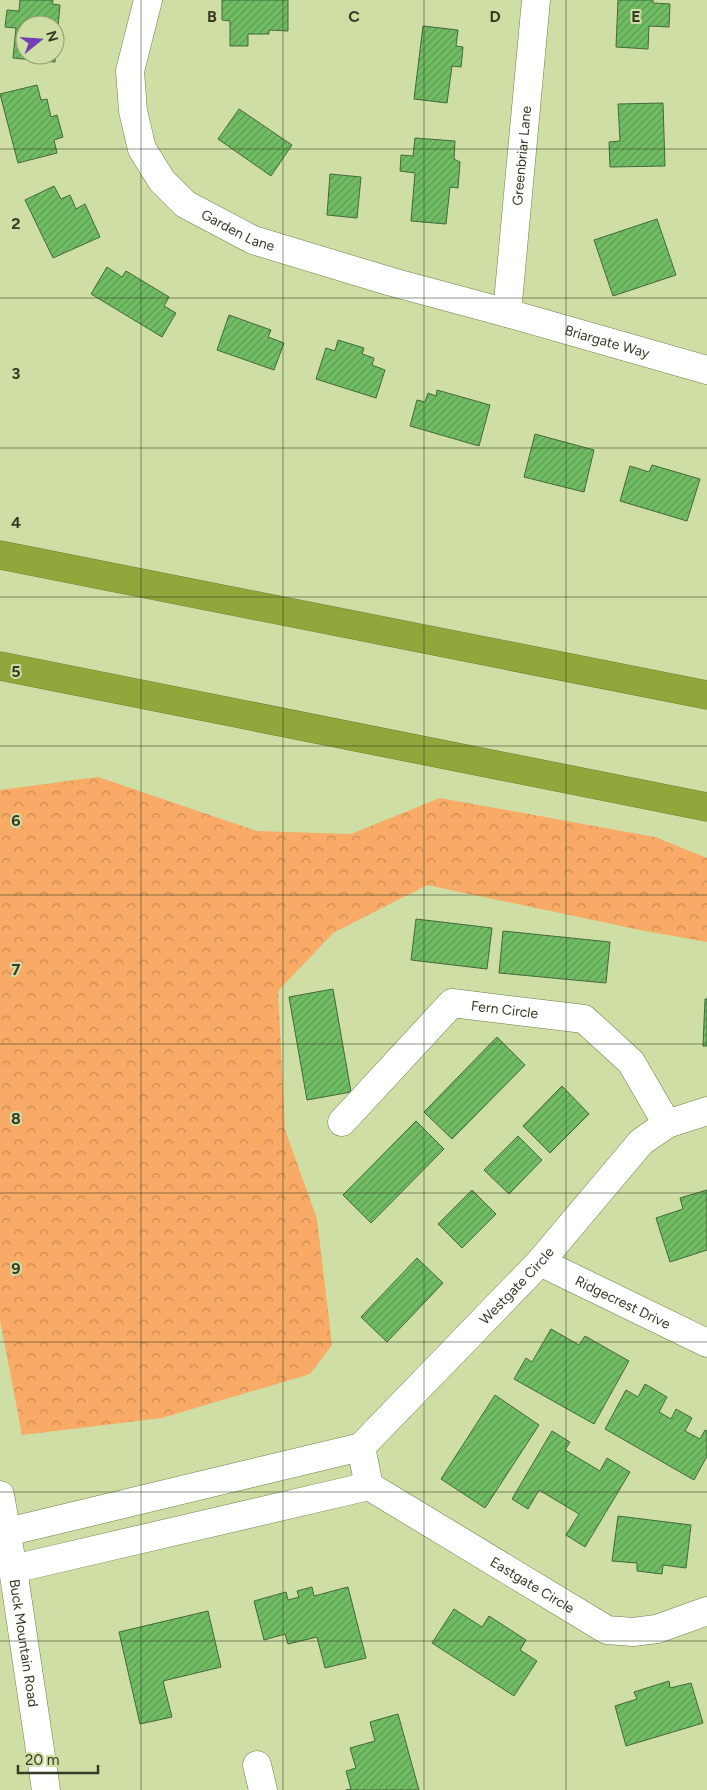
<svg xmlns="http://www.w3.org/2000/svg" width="707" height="1790" font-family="Figtree,sans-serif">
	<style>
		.forest { fill: url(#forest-crowns) }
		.building { fill: url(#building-hatch); stroke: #44683e; fill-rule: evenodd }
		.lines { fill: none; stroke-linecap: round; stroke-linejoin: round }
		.street-casing { stroke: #717f48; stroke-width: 29 }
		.secondary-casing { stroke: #717f48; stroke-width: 29 }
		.highway-casing { stroke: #708133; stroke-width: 29 }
		.street { stroke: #fff; stroke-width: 28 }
		.secondary { stroke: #fff; stroke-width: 28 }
		.highway { stroke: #8fa73b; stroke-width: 28 }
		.grid { fill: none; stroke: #353b24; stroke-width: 1; stroke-opacity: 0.55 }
		.labels { text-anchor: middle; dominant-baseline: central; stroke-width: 4; stroke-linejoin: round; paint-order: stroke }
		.street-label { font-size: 14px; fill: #353b24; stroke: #cedea4 }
		.grid-label { font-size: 16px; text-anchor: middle; font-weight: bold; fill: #353b24; stroke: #cedea4; stroke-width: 4; stroke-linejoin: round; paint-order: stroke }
	</style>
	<defs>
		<pattern id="forest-crowns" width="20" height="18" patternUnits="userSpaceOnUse" patternTransform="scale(1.25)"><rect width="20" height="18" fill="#f8aa66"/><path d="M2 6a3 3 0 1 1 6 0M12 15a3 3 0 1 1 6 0" fill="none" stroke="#ca8c54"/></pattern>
		<pattern id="building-hatch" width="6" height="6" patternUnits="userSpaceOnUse" patternTransform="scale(1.25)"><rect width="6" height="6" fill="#71bd64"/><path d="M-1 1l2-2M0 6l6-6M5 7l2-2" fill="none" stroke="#5e9b52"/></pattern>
	</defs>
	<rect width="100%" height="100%" fill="#cedea4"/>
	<path class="forest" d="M98,777L257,831L351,834L440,798L655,837L707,858V942L640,930L427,885L333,933L278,991L285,1130L317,1219L332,1345L310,1374L162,1418L22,1435L0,1320V790Z"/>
	<path class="building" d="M20,0H53L52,4L60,5L55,62L13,58L16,28L5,27L7,10L19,11ZM25,25H55V55H25Z
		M222,0H288V31L269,30V34H248V46H230V21L222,20Z
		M618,0H653V3L670,4L669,27L649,26L648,49L616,47Z
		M423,26L458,30L456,46L463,47L461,67L452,66L447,103L414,99Z
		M37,85L41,100L47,99L51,117L57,115L63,137L54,140L57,153L18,163L0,94Z
		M663,103L665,166L610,167L609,142L620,141L618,104Z
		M239,109L292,145L271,176L218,139Z
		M415,138L455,141L454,159L460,162L458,188L450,187L446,224L411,221L415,173L400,171L401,155L413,156Z
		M330,174L361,177L357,218L327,215Z
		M54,186L61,199L70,195L76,209L85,204L100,237L53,258L25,200Z
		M657,219L676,275L613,296L594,240Z
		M107,267L122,277L126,271L169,297L164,306L176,313L162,337L91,294Z
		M229,315L271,330L268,337L284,343L274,370L217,350Z
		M338,340L364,348L362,354L374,358L372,365L385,370L376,398L316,379L326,348L335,351Z
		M437,390L490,405L479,446L410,426L417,400L425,402L428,393L436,396Z
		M535,434L594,450L584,492L524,477Z
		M652,465L700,479L687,521L620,501L630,466L649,472Z
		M416,919L492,928L487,969L411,960Z
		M503,931L610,942L606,983L499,973Z
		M333,989L351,1092L307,1100L289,997Z
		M705,999H707V1046H703Z
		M497,1037L525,1065L452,1139L424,1112Z
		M562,1086L589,1114L550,1153L523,1126Z
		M416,1121L444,1149L371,1223L343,1195Z
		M518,1136L542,1160L509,1194L484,1170Z
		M472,1190L496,1214L462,1248L438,1224Z
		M707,1190V1250L670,1262L656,1218L683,1209L680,1198Z
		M417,1258L443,1283L387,1342L361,1317Z
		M551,1329L579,1345L585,1336L629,1361L594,1424L514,1379L526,1358L532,1362Z
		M645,1384L667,1397L659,1412L671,1419L676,1409L692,1418L685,1431L700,1439L705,1430L707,1431V1456L694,1480L605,1429L626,1390L638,1397Z
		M495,1395L539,1425L485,1508L441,1479Z
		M552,1431L570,1442L565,1450L600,1471L607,1458L630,1472L585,1547L566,1535L579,1514L539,1490L528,1509L512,1499Z
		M618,1516L691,1525L686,1568L663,1565L662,1574L637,1571V1563L612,1561Z
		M312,1587L314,1596L348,1587L366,1658L325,1668L317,1637L288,1644L285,1634L264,1640L254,1601L286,1592L288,1600L299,1597L297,1591Z
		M454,1609L482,1627L489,1616L526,1640L520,1650L537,1661L514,1696L432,1643Z
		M208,1611L221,1667L163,1681L172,1717L140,1724L119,1632Z
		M669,1681L670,1688L691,1683L703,1723L626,1746L615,1706L637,1699L634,1692Z
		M398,1714L419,1790H346L351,1789L346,1771L356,1768L350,1748L375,1741L370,1722Z"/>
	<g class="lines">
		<defs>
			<g id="street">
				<path id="s1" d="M148,0L130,71L133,111L142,149L162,181L185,204L253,240L392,282L507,313L707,370"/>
				<path id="s2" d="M507,313L536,0"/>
				<path id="s3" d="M342,1122L452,1003L584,1019L631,1062L667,1124"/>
				<path id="s4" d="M540,1262L707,1343"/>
				<path id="s5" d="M369,1486L361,1447L540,1262L641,1142L667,1124L707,1111"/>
				<path id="s6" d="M369,1486L607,1630L633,1632L657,1629L707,1611"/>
				<path d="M7,1532L361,1447"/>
				<path d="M13,1569L369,1486"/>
				<path d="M257,1765L263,1790"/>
			</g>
			<g id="secondary">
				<path id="s7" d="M0,1495L13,1569L46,1790"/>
			</g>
			<path id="highway" d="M0,555L707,695
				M0,666L707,807"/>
		</defs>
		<use href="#street" class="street-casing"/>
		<use href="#secondary" class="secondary-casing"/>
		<use href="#highway" class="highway-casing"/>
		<use href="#street" class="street"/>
		<use href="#secondary" class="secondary"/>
		<use href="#highway" class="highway"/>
	</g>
	<path class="grid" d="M141,0V1790M283,0V1790M424,0V1790M566,0V1790M0,149H707M0,298H707M0,448H707M0,597H707M0,746H707M0,895H707M0,1044H707M0,1193H707M0,1342H707M0,1492H707M0,1641H707"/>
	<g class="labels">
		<g class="street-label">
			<text stroke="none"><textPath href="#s2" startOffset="158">Greenbriar Lane</textPath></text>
			<text stroke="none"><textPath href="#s1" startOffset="282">Garden Lane</textPath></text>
			<text stroke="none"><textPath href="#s1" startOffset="668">Briargate Way</textPath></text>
			<text stroke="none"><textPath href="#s3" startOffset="215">Fern Circle</textPath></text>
			<text stroke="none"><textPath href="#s5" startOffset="264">Westgate Circle</textPath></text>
			<text stroke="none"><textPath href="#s4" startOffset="92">Ridgecrest Drive</textPath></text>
			<text stroke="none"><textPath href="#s6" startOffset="191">Eastgate Circle</textPath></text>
			<text stroke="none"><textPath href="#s7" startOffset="150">Buck Mountain Road</textPath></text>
		</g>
	</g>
	<g class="grid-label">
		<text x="212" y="22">B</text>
		<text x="354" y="22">C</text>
		<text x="495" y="22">D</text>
		<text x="636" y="22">E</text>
		<text x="16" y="229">2</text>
		<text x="16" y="379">3</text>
		<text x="16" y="528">4</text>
		<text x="16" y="677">5</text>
		<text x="16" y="826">6</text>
		<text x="16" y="975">7</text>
		<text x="16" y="1124">8</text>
		<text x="16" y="1274">9</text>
	</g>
	<g transform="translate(40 40) rotate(73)"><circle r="24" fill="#cedea4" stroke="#919d71"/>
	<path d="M0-4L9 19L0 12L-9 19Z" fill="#743fb5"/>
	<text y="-8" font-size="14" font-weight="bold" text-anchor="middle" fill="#353b24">N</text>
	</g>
	<path d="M18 1765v8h80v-8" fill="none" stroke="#353b24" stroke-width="2.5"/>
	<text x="25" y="1765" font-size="15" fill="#353b24" stroke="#cedea4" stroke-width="4" paint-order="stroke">20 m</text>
</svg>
